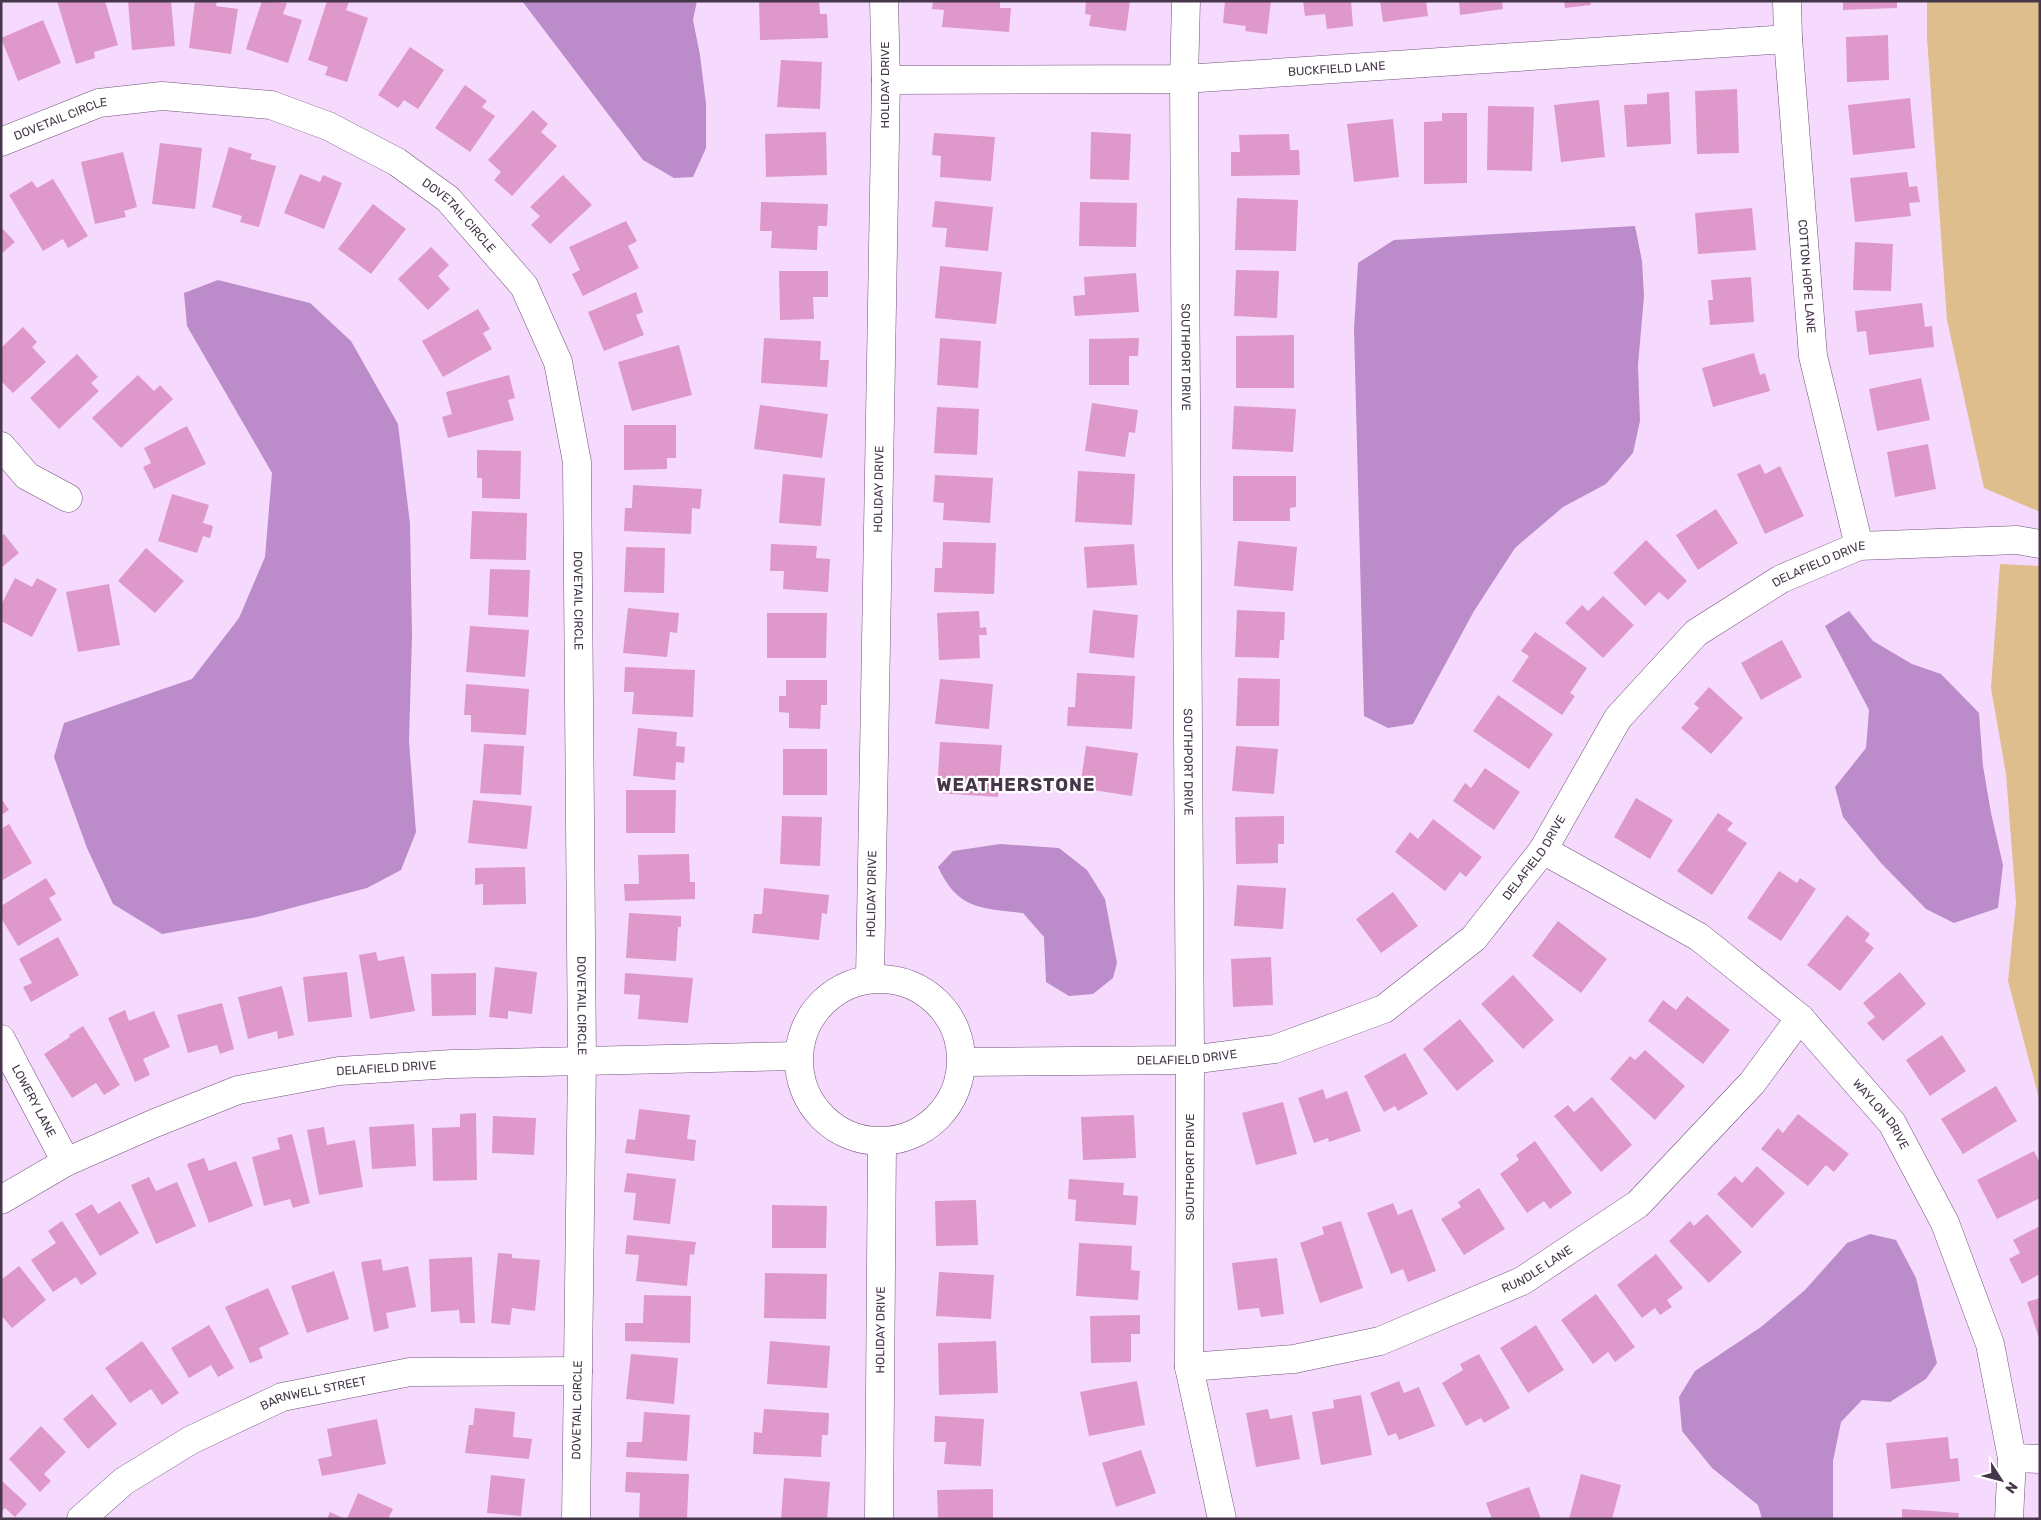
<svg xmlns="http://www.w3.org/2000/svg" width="2041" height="1520" font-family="Rubik,sans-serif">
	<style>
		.green { fill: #debe8d }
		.water { fill: #bb8bca }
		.building { fill: #de98c9 }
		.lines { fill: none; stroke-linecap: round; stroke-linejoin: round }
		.minor-casing { stroke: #705279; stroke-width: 29 }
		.minor { stroke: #fff; stroke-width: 28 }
		.labels { text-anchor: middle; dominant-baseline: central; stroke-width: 4.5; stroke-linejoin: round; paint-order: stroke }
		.street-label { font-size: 12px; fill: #453749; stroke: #fff }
		.district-label { font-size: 18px; font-weight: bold; letter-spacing: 1px; fill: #453749; stroke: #fff }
	</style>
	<rect width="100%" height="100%" fill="#f6dafe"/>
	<path class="green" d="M1927,1H2040V512L1984,488L1947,320L1927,38Z
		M2000,564L2040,566V1102L2008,981L2016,903L2006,774L1991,688Z"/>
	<path class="water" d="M522,1H697L693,20L700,55L706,104V148L693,177L674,178L643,160Z
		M1635,226L1642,261L1644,296L1638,365L1640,421L1633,453L1606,484L1563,507L1515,548L1474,611L1413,724L1388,728L1364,716L1354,329L1358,263L1394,240Z
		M218,280L310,303L351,341L398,424L410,524L412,635L409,741L416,832L401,870L367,888L257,917L162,934L113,904L87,848L54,757L64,723L192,679L239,618L265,557L272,473L187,326L184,293Z
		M1849,611L1873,641L1912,664L1941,674L1979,713L1983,766L1991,813L2003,865L1998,908L1954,923L1926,909L1881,863L1843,817L1835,787L1866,748L1869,710L1825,626Z
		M1000,844L1059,848L1087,870L1105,899L1117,963L1113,978L1093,994L1069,996L1046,982L1044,937L1023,913C981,908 958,910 938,867L953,851Z
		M1870,1234L1896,1240L1916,1278L1937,1363L1926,1379L1890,1402L1862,1400L1841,1422L1833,1461V1519H1762L1758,1505L1712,1468L1682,1431L1679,1397L1695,1371L1761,1327L1805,1290L1847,1243Z"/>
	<path class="building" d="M57,1H105L118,45L94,52L95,58L76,64Z
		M128,1H171L175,46L132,50Z
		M195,1H217L216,6L238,9L231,54L189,48Z
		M262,1L287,3L283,14L302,20L288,63L246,49Z
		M327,1L349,2L346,10L368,18L347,82L325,75L328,67L308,60Z
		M759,1H819L820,14H827L828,38L760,40Z
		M933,1H1000V8H1011L1009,32L942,27L944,10L932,9Z
		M1086,1H1130L1126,31L1089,26L1091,15L1085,14Z
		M1225,1H1271L1267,34L1245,31L1246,26L1223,23Z
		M1303,1H1351L1353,26L1327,29L1325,14L1305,16Z
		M1380,1H1426L1428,16L1383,22Z
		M1459,1H1502L1503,9L1460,15Z
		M1564,1H1590L1591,5L1565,8Z
		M1843,1H1897V8L1843,10Z
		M43,20L61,63L18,81L1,38Z
		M1888,35L1889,80L1847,82L1846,37Z
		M410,47L444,70L418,109L404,100L398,108L378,95Z
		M781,60L822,62L820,109L777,107Z
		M465,85L487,101L482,107L495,116L470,152L435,128Z
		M1737,89L1739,153L1697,154L1695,91Z
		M1669,92L1671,144L1627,147L1624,105L1647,104V94Z
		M1910,98L1915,148L1853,155L1848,105Z
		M1599,100L1605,157L1561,162L1554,105Z
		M1488,106L1534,107L1532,171L1487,170Z
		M533,110L548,124L541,132L557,146L512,196L494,180L501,172L488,160Z
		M1442,113H1467V183L1424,184V122L1442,121Z
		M1393,119L1399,177L1354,182L1347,124Z
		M826,132L827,175L766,177L765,134Z
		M1091,132L1131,134L1129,180L1090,179Z
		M934,133L995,137L991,181L940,177L941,156L932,155Z
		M1289,134L1290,150H1299L1300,175L1231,176V152H1240L1239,135Z
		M160,143L202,148L195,209L152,204Z
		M229,147L252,154L250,159L276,166L259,227L240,222L242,216L212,207Z
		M123,152L137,207L124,211L126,217L95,224L81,162Z
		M1907,172L1909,187L1917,186L1920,202L1909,203L1911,216L1855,222L1850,178Z
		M300,174L320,182L323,175L342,183L324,229L284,213Z
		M563,175L592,205L550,244L531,225L540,216L530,207Z
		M53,179L88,236L68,248L63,239L43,251L9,195L32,181L37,188Z
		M1237,198L1298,200L1296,251L1235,250Z
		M935,201L993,207L988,251L945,247L947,228L932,227Z
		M761,202L828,204L827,226H818L817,250L771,248L772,231H760Z
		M1080,202L1137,203L1136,247L1079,246Z
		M373,204L406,229L371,274L338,249Z
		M1752,208L1756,250L1698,254L1695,213Z
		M626,221L637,241L628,246L639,268L583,296L572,274L580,270L569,247Z
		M1,227L15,242L1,254Z
		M1855,242L1893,244L1891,291L1853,290Z
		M431,247L449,265L438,276L450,289L428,310L398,279Z
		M940,266L1002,272L996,324L935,318Z
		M1236,270L1279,271L1277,318L1234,316Z
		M779,271H828V297H813L814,319L780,320Z
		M1136,273L1139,312L1075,316L1073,296L1085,295L1084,277Z
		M1751,277L1754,322L1710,325L1708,300H1713L1711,280Z
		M636,292L643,312L636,315L644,335L604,351L588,312Z
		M1922,303L1925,327L1932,326L1934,347L1869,355L1866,331L1857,332L1855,311Z
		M478,309L490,329L483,333L492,349L443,377L422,341Z
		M23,327L37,342L32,347L46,362L13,393L1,381V348Z
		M1294,335V388H1236V336Z
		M764,338L821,341L820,360H829L827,387L761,383Z
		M940,338L981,341L978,388L937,385Z
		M1139,338L1138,356H1129V385H1089V339Z
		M679,345L692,395L632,411L618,362Z
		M1754,353L1760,375L1765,373L1770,391L1713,407L1702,368Z
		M77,354L98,377L91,383L99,391L59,429L30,398Z
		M138,375L154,391L160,385L173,399L121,448L92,418Z
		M509,375L515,398L508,400L514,420L448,438L442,417L452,414L446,392Z
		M1921,378L1930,420L1877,431L1869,389Z
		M1092,403L1138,410L1135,433L1129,432L1125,457L1085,451Z
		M760,405L828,414L822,458L754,449Z
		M1234,406L1296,409L1293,452L1232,449Z
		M937,407L979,409L977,455L934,453Z
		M624,425H676V458H667V469L624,470Z
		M187,426L206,464L154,489L143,467L151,463L144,448Z
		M1928,444L1936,489L1895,497L1887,452Z
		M477,450L521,451L520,499L482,498V478H477Z
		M1760,464L1765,474L1780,466L1804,516L1765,534L1737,474Z
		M1078,471L1135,474L1132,525L1075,522Z
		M783,474L825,478L821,526L779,523Z
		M935,475L993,478L990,523L943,520L944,503L933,502Z
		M1233,476H1296V507L1290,508V521H1233Z
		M633,485L702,489L700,509L692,508L691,534L624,531L625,508H632Z
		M172,494L209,505L203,523L213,526L210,538L203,536L197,553L158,541Z
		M1716,509L1738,543L1698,570L1676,535Z
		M472,511L527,513L526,560L470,559Z
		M4,534L19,553L1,568V537Z
		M1646,540L1687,581L1668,600L1659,592L1645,606L1613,573Z
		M1238,541L1297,547L1293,591L1234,586Z
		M943,542L996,543L994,594L934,592L935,568H942Z
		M771,544L817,546L816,558L830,559L828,592L783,589L784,571H770Z
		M1134,544L1137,585L1087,588L1084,547Z
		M626,547L665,548L664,593L624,592Z
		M146,548L184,581L155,613L118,581Z
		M490,569L530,570L528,617L488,615Z
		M15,578L32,587L37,578L57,589L32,637L1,621V605Z
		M109,584L120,645L78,652L66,592Z
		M1603,596L1634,625L1603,658L1565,623L1582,605L1588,611Z
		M628,608L679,613L677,633L670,632L667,657L623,653Z
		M1093,610L1138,615L1134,658L1089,653Z
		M1237,610L1285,612L1284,640H1280L1279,658L1235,657Z
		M979,611L980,628L986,627L987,635H979L980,658L939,660L937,613Z
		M767,613H827L826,658H767Z
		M470,626L529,630L525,677L466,672Z
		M1535,632L1587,668L1570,693L1575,696L1562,715L1512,681L1529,656L1521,651Z
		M1782,640L1802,677L1761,700L1741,663Z
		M625,667L695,670L693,717L632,714L634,692H624Z
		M1077,673L1135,676L1132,729L1067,726L1068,707H1075Z
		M1238,678L1280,679L1279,726H1236Z
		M940,679L993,684L989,729L935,724Z
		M786,680H827V705H821L820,729L789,728V713L779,712V696H786Z
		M466,684L529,689L526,735L471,732V715H464Z
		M1709,687L1743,718L1711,754L1681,728L1699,708L1694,704Z
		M1498,695L1553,734L1529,769L1473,731Z
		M638,728L677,732L676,746L685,747L684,763L676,762L675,780L633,776Z
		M940,742L1002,745L998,797L937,793Z
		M484,744L524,746L521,795L480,793Z
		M1086,746L1138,753L1132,796L1080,788Z
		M1236,746L1278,749L1274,794L1232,791Z
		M783,749H827V795H783Z
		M1485,768L1520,792L1494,830L1453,801L1465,783L1471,788Z
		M626,790H676L675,833H626Z
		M1,798L9,810L1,815Z
		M1636,798L1673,820L1650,859L1614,837Z
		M473,800L532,806L527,849L468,843Z
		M1718,813L1733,823L1727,830L1747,843L1712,895L1677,871Z
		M782,816L822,817L820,866L780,864Z
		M1284,816V844H1278V863L1236,864L1235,817Z
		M1433,819L1482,857L1466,877L1460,872L1445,891L1395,852L1410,832L1418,839Z
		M9,824L32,863L1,881V829Z
		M689,854L690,882H695V899L625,901L624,884H639L638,855Z
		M525,867L526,904L483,905V884L475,885V868Z
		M1779,871L1797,883L1800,878L1816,889L1781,941L1747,918Z
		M46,878L56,894L49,898L62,920L18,946L1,918V906Z
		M1237,885L1286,888L1283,929L1234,926Z
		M764,888L829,895L827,914L822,913L819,940L752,933L754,914H762Z
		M1393,892L1418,926L1381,953L1356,919Z
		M629,913L681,916V927H678L676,961L626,958Z
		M1847,915L1870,934L1865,941L1874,948L1840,991L1807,965Z
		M1558,921L1607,959L1581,993L1532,956Z
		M58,937L79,975L31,1002L23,987L32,983L19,959Z
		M376,952L378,961L404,956L415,1011L370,1019L359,955Z
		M1271,957L1273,1005L1233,1007L1231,959Z
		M495,967L537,972L532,1014L508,1011V1019L489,1017Z
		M347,972L352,1017L308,1022L303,977Z
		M1900,972L1926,1004L1883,1041L1867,1023L1875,1017L1863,1003Z
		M476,973V1015L432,1016L431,974Z
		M625,973L693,978L688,1023L638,1019L640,995L624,994Z
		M1513,975L1554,1020L1523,1049L1481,1004Z
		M282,986L294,1035L278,1039L277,1031L248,1039L238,997Z
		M1687,996L1730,1030L1703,1064L1648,1021L1663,1000L1676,1010Z
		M222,1003L234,1049L220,1054L217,1045L188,1053L177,1015Z
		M125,1010L129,1021L154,1011L170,1047L143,1059L150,1075L135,1082L108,1018Z
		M1460,1019L1494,1061L1457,1091L1423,1049Z
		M83,1026L120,1085L104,1095L96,1083L72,1098L44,1054L70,1037L69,1035Z
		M1942,1035L1966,1071L1930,1096L1906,1060Z
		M1645,1050L1685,1086L1655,1120L1610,1079L1630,1056L1635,1060Z
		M1405,1053L1428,1094L1398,1111L1395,1106L1384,1112L1364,1076Z
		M1996,1086L2017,1121L1963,1154L1941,1119Z
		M1323,1089L1326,1099L1347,1091L1361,1131L1329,1142L1328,1138L1314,1143L1298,1098Z
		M1592,1097L1632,1145L1601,1172L1554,1116L1568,1105L1574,1112Z
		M1283,1102L1297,1154L1256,1165L1242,1113Z
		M639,1109L690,1115L687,1139L696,1140L694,1161L625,1153L627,1139L635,1140Z
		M476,1113L477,1180L433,1181L432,1128L460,1127V1114Z
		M1798,1114L1849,1154L1834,1172L1826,1165L1808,1186L1761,1149L1778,1128L1783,1133Z
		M1134,1115L1136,1158L1083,1160L1081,1117Z
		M493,1116L536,1118L534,1155L492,1153Z
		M414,1124L416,1166L372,1169L369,1127Z
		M324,1127L327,1145L355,1140L363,1187L319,1195L307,1130Z
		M292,1134L310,1203L293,1208L290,1199L264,1206L252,1157L280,1149L277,1138Z
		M1535,1141L1572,1193L1550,1209L1544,1201L1527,1213L1500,1174L1519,1160L1516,1155Z
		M2034,1151L2040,1163V1198L1997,1219L1977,1180Z
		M204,1158L209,1171L236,1161L253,1206L209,1223L187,1164Z
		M1757,1166L1785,1193L1752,1228L1717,1194L1735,1176L1742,1183Z
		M627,1173L676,1179L670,1224L633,1220L636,1193L624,1192Z
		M149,1177L156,1191L177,1182L196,1226L156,1244L131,1185Z
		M1069,1179L1124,1183L1123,1195L1138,1196L1136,1225L1075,1221L1076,1200L1068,1199Z
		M1479,1188L1505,1229L1464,1255L1441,1219L1461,1207L1458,1202Z
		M976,1200L978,1245L936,1246L935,1201Z
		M120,1201L139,1233L100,1256L75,1214L92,1204L98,1214Z
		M1393,1203L1398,1215L1412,1209L1436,1271L1408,1282L1403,1269L1391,1274L1367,1213Z
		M772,1205L827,1206L826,1248H772Z
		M1707,1214L1742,1252L1709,1283L1669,1241L1690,1221L1694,1226Z
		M62,1221L97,1274L81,1285L76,1277L53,1292L31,1260L56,1243L48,1231Z
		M1341,1221L1363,1288L1320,1303L1300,1243L1324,1234L1322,1227Z
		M2040,1226V1274L2022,1284L2009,1259L2020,1253L2013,1240Z
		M627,1235L696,1242L694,1255L690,1254L687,1286L636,1281L639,1255L625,1254Z
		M1079,1243L1132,1246L1131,1270L1140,1271L1138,1300L1076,1296Z
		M498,1253L512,1254V1258L540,1260L535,1311L512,1308L510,1325L491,1323Z
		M1656,1254L1683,1288L1667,1300L1672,1307L1660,1315L1655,1308L1642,1318L1617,1285Z
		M472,1257L475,1323H460L459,1310L431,1312L429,1259Z
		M1277,1258L1284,1314L1261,1317L1259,1308L1238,1310L1232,1263Z
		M381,1259L383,1271L408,1266L416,1307L386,1313L389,1328L374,1332L361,1262Z
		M19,1266L46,1300L12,1328L1,1315V1280Z
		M334,1271L349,1319L307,1333L291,1286Z
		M939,1272L994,1275L991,1319L936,1316Z
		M765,1273L827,1274L826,1319L764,1318Z
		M268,1288L289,1334L259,1348L263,1358L250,1363L225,1307Z
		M1596,1294L1635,1347L1615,1362L1608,1352L1593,1364L1561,1320Z
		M644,1295L691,1296L690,1343L625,1341V1323H643Z
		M2040,1298V1338H2039L2027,1302Z
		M1140,1315V1334H1131V1362L1091,1363L1090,1316Z
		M209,1325L234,1368L218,1377L211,1365L189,1378L171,1348Z
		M1536,1325L1564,1370L1528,1393L1500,1348Z
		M142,1341L179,1393L162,1405L151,1389L130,1403L105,1368Z
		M770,1341L830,1346L827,1388L767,1384Z
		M996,1341L998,1393L939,1395L938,1343Z
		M631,1354L678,1358L674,1404L626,1399Z
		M1479,1354L1510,1408L1484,1423L1481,1418L1466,1426L1442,1383L1463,1370L1460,1364Z
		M1137,1381L1145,1425L1089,1436L1080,1392Z
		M1399,1381L1404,1393L1419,1387L1435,1426L1399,1440L1396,1433L1388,1436L1370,1393Z
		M92,1394L117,1424L88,1449L63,1419Z
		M1361,1395L1372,1455L1321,1465L1312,1412L1334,1408L1333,1400Z
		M475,1408L515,1412L513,1437L532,1439L529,1459L465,1453L469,1425H473Z
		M764,1409L829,1413L828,1435H822L821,1457L753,1454L754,1432L762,1433Z
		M1268,1409L1270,1419L1292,1415L1300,1459L1256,1467L1246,1413Z
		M644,1412L690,1415L687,1461L626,1457L627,1442H642Z
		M935,1416L984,1419L981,1466L944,1464L946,1442H934Z
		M377,1419L386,1464L322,1476L318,1459L332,1456L327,1429Z
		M41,1426L66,1452L44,1474L51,1481L40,1492L9,1459Z
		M1948,1437L1950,1459L1958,1458L1960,1481L1891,1489L1886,1443Z
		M1141,1450L1156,1493L1116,1507L1102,1463Z
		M626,1472L689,1474L687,1519L639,1518L640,1493L625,1492Z
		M1581,1474L1621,1485L1612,1519H1569Z
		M491,1475L525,1479L521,1516L487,1513Z
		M784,1478L830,1482L827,1519H781Z
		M1,1480L27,1504L15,1517L5,1508L1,1512Z
		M1529,1487L1541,1519H1492L1486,1503Z
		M993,1489V1519H938L937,1490Z
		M358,1493L393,1509L388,1519H347Z
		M1902,1509L1959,1513L1958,1519H1902Z
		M330,1512L345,1519H327Z"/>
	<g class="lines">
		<defs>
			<g id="minor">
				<path id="s1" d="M1186,1L1184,79L1190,1060L1189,1367L1222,1519"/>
				<path id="s2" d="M1787,1L1788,39L1813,356L1859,546"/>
				<path id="s3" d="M886,80L1184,79L1788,39"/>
				<path id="s4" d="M1,142L99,103L162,96L271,105L328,126L397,162L448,199L524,286L558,362L577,462L582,1060L576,1519"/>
				<path d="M1,446L27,476L68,498"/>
				<path id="s5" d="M1543,850L1699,937L1800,1018L1892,1123L1945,1223L1990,1344L2012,1458L2009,1519"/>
				<path id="s6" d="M870,978L886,80L884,1"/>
				<circle cx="880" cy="1060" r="81"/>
				<path id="s7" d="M1,1039L66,1162"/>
				<path id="s8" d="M962,1062L1190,1060L1275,1049L1384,1009L1474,938L1543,850L1618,718L1696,633L1781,579L1859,546L2017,540L2040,544"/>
				<path id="s9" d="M1,1200L66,1162L155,1123L238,1090L339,1071L452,1064L798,1056"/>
				<path id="s10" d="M1189,1367L1294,1359L1380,1341L1522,1281L1638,1204L1752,1083L1800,1018"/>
				<path d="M2012,1458L2040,1459"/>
				<path id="s11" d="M81,1519L124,1481L191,1440L282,1397L410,1372L578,1371"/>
				<path id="s12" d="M879,1519L882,1142"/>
			</g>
		</defs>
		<use href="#minor" class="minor-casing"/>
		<use href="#minor" class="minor"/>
	</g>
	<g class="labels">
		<g class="street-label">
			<text stroke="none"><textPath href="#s3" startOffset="451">BUCKFIELD LANE</textPath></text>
			<text transform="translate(885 85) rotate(-90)">HOLIDAY DRIVE</text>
			<text stroke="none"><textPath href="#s4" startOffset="64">DOVETAIL CIRCLE</textPath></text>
			<text stroke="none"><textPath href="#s4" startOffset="499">DOVETAIL CIRCLE</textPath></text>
			<text stroke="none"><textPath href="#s2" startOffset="276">COTTON HOPE LANE</textPath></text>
			<text stroke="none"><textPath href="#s1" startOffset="356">SOUTHPORT DRIVE</textPath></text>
			<text stroke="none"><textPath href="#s6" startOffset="489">HOLIDAY DRIVE</textPath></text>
			<text stroke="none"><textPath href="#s8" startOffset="1065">DELAFIELD DRIVE</textPath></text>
			<text stroke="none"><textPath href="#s4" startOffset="919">DOVETAIL CIRCLE</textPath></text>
			<text stroke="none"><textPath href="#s1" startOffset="761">SOUTHPORT DRIVE</textPath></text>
			<text stroke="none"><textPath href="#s8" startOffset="645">DELAFIELD DRIVE</textPath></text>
			<text stroke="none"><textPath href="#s6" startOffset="84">HOLIDAY DRIVE</textPath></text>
			<text stroke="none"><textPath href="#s4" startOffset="1324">DOVETAIL CIRCLE</textPath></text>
			<text stroke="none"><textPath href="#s8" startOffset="225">DELAFIELD DRIVE</textPath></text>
			<text stroke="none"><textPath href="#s9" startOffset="412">DELAFIELD DRIVE</textPath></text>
			<text stroke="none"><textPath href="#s7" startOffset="70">LOWERY LANE</textPath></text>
			<text stroke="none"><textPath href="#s5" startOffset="434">WAYLON DRIVE</textPath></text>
			<text transform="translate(1190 1167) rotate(-90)">SOUTHPORT DRIVE</text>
			<text stroke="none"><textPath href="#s10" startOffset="366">RUNDLE LANE</textPath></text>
			<text stroke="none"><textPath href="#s12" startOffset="189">HOLIDAY DRIVE</textPath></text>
			<text stroke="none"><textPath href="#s11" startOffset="268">BARNWELL STREET</textPath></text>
			<text transform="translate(577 1410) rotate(-89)">DOVETAIL CIRCLE</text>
		</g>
		<g class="district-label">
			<text x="1016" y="785">WEATHERSTONE</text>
		</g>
	</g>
	<rect width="2041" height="1520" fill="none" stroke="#453749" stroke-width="5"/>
	<g transform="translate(2001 1480) rotate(126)" stroke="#ffffff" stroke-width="4" paint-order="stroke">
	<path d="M0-4L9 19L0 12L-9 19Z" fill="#453749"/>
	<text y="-8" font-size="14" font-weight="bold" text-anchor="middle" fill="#453749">N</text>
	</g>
</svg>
